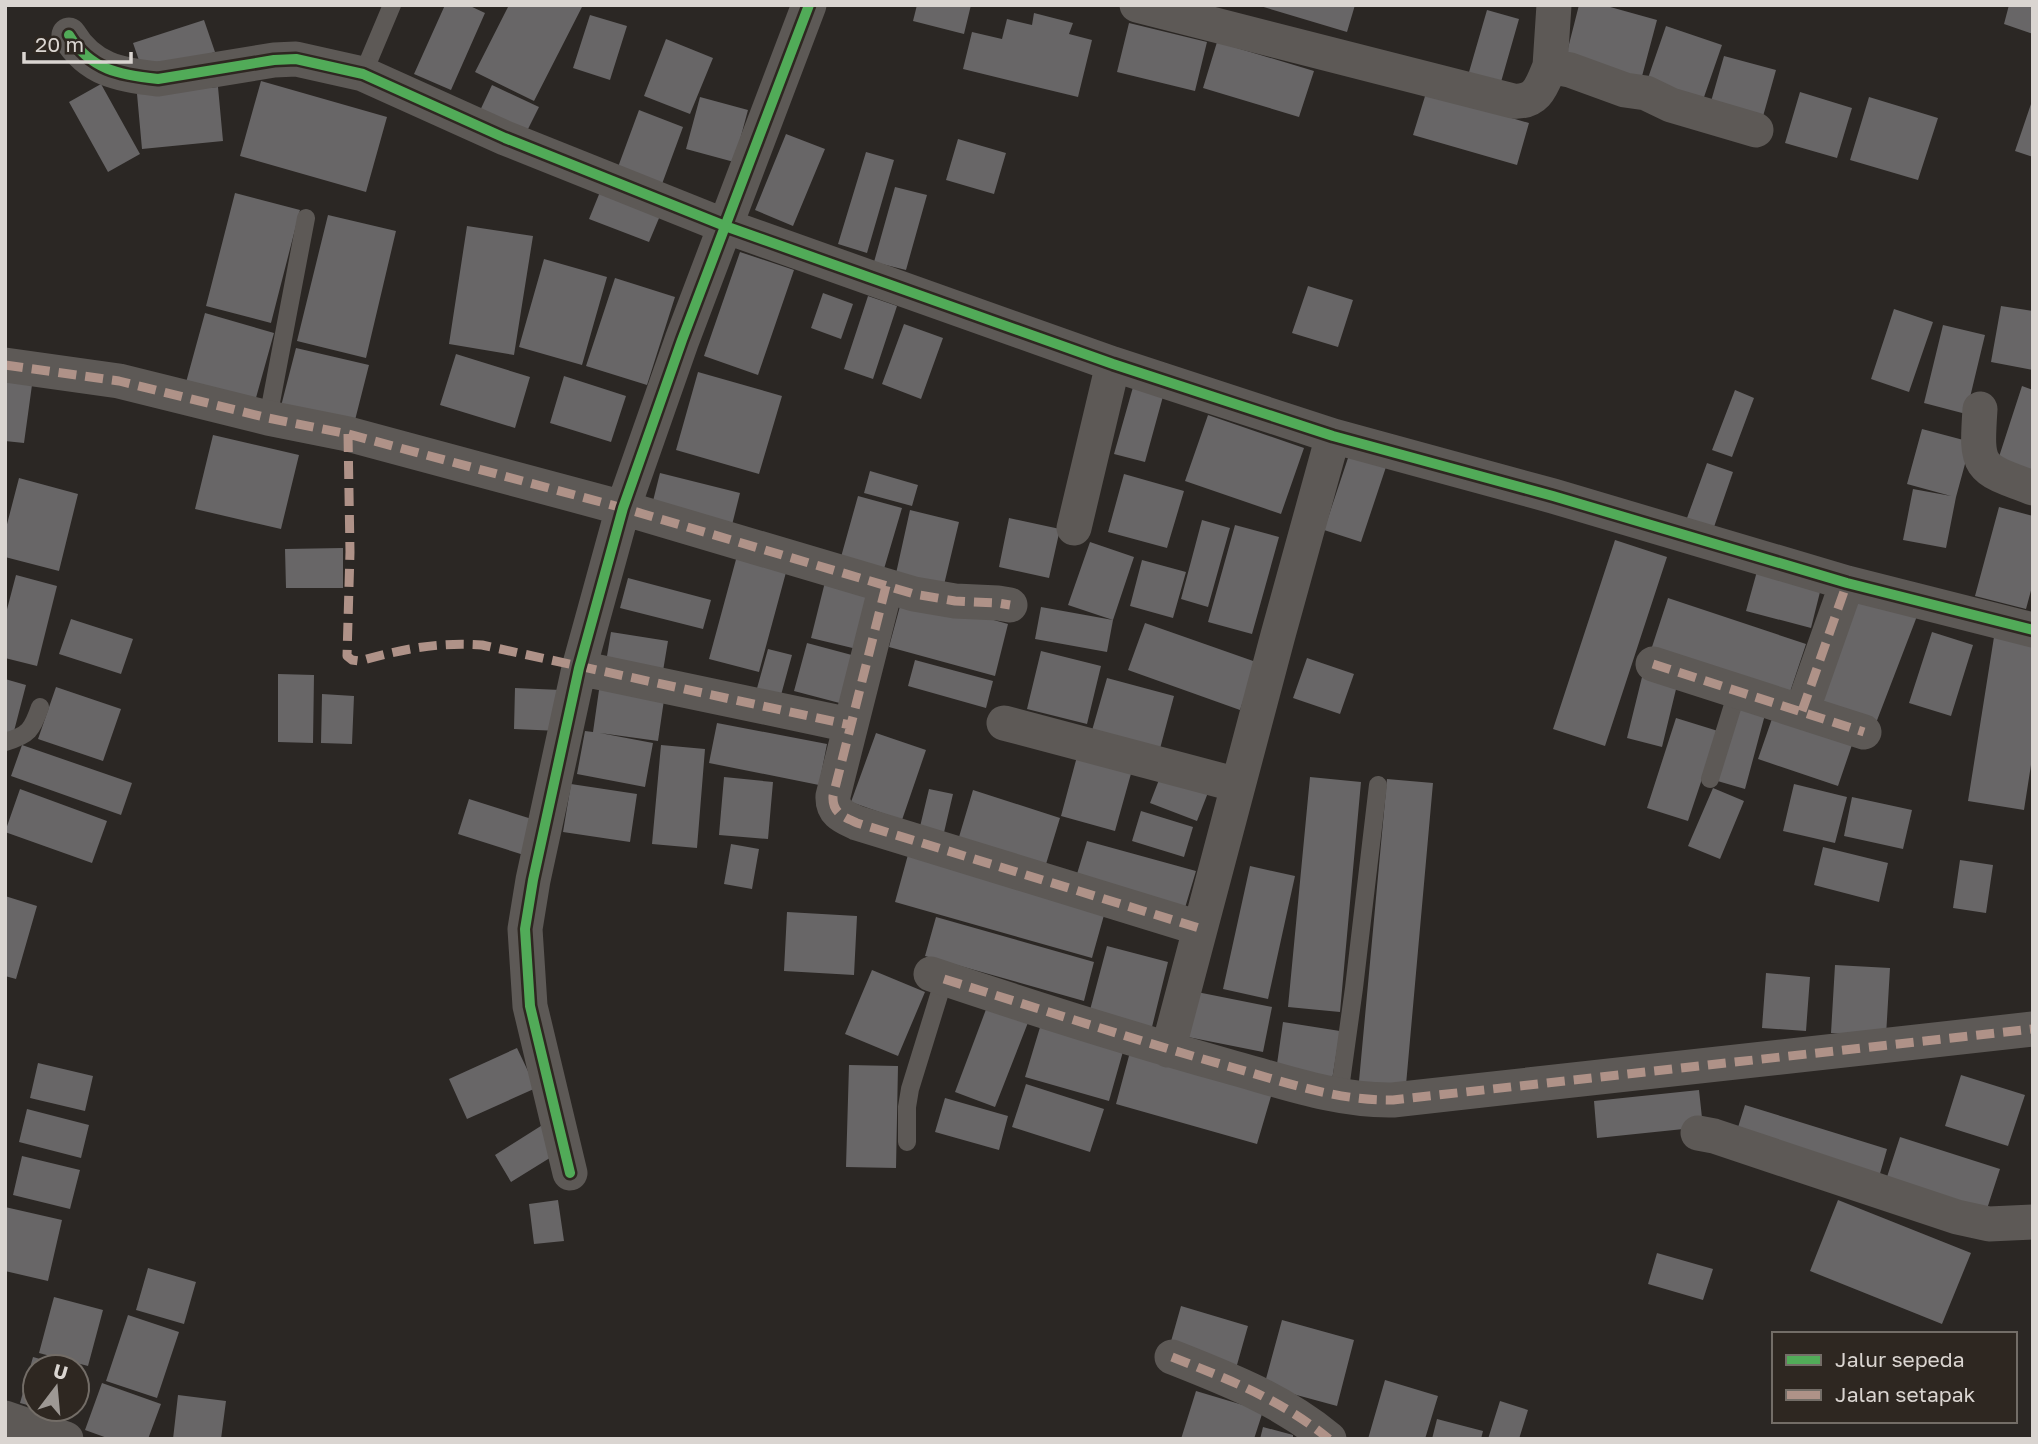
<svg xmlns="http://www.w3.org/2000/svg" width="2038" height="1444" font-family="'Golos Text',sans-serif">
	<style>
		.building { fill: #686667 }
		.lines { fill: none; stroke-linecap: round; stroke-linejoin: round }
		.lane { stroke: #5d5956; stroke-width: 18 }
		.street { stroke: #5d5956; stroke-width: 35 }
		.quiet { stroke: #af9288; stroke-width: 9; stroke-dasharray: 18 9; stroke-linecap: butt }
		.cycleway-casing { stroke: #2e2721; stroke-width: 15 }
		.cycleway { stroke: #51ab58; stroke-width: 10 }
	</style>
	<rect width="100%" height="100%" fill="#2b2724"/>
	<path class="building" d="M445,5H468L485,13L451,90L414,74Z
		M509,5H583L534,101L475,72Z
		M917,5H971L964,34L913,21Z
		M1257,5H1355L1347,32Z
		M1579,5H1603L1657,20L1641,80L1565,60Z
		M2009,5H2033V34L2004,24Z
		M1487,10L1519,19L1499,89L1467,79Z
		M1034,13L1073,23L1069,34L1092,40L1078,97L963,69L972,32L1002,39L1007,19L1032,25Z
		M590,15L627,26L610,80L573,68Z
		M204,20L215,52L144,75L133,43Z
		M1129,23L1207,42L1195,91L1117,72Z
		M1666,26L1722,45L1703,100L1647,81Z
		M666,39L713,58L690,114L644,96Z
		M1217,42L1314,71L1299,117L1203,88Z
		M1724,56L1776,70L1762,120L1710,105Z
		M261,81L387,117L366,192L240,156Z
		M101,84L140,154L108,172L69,102Z
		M492,85L539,107L523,139L477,117Z
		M218,87L223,141L142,149L137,94Z
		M1800,92L1852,108L1837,158L1785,143Z
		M1426,93L1529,123L1517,165L1413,135Z
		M700,97L748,110L734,162L686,149Z
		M1869,97L1938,118L1918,180L1850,160Z
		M2032,101H2033V157L2015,151Z
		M639,110L683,127L662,184L618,167Z
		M786,134L825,149L793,226L755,210Z
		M958,139L1006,153L994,194L946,180Z
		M866,152L894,160L867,253L838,244Z
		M602,187L662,211L649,242L589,219Z
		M895,187L927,195L906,270L874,262Z
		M235,193L300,210L271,323L206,306Z
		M328,215L396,231L366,358L297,341Z
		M467,226L533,236L514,355L449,344Z
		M740,252L794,270L758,375L704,356Z
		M544,259L607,277L582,365L519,347Z
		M615,278L675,297L647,385L586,366Z
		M1308,286L1353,300L1338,347L1292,333Z
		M823,293L853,304L841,339L811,328Z
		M868,296L897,306L873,379L844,369Z
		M2001,306L2033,311V370L1991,362Z
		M1894,309L1933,322L1909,392L1871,379Z
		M205,313L274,333L254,405L185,386Z
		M904,324L943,338L921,399L882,384Z
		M1943,325L1985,335L1966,414L1924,403Z
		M296,348L369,365L353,428L280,410Z
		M456,354L530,377L515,428L440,405Z
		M698,372L782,396L759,474L676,450Z
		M564,376L626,396L611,442L550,423Z
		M1135,380L1165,389L1145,462L1114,454Z
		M5,382L32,385L24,443L5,441Z
		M2022,386L2033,390V478L1996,466Z
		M1735,390L1754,398L1732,457L1712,450Z
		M1208,415L1304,448L1281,514L1185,481Z
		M1922,429L1971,442L1956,497L1946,548L1903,540L1913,489L1951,496L1907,484Z
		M213,435L299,455L281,529L195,509Z
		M1349,455L1386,467L1361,542L1324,530Z
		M1707,463L1733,472L1714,527L1687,518Z
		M870,471L918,485L912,506L864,493Z
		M660,473L740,493L732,525L652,505Z
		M1124,474L1184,491L1167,548L1108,532Z
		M19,478L78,494L59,571L5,557V532Z
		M858,496L902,508L884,569L841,557Z
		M1999,507L2033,516V583L2026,609L1975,596Z
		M910,510L959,522L943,589L895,578Z
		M1009,518L1060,529L1049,578L999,567Z
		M1202,520L1230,528L1208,607L1181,599Z
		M1235,525L1279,537L1252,634L1208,622Z
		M1615,540L1667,557L1605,746L1553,729Z
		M1090,542L1134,557L1113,620L1107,652L1035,639L1041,607L1113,620L1068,605Z
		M343,548V588H286L285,549Z
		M738,552L788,565L759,672L709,659Z
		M1142,560L1186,572L1173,618L1130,606Z
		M1759,564L1823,580L1811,628L1746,611Z
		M827,574L880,586L865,651L811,638Z
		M16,575L57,586L37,666L5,658V617Z
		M628,578L711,600L703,629L620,608Z
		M1862,589L1919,611L1876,723L1819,701Z
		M903,595L1008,624L995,676L889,647Z
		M1668,598L1806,644L1789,695L1651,650Z
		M71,619L133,639L121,674L59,654Z
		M1145,623L1256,662L1240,710L1128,670Z
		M611,632L668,641L662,677L605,668Z
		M1932,632L1973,645L1951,716L1909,703Z
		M1994,637L2033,643V752L2024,810L1968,801Z
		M807,643L863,658L851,706L794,691Z
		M768,649L792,655L778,706L754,699Z
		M1041,651L1101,666L1087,724L1027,709Z
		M1307,658L1354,674L1340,714L1293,698Z
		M915,660L993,681L986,708L908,686Z
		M1643,673L1678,681L1662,747L1627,738Z
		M278,674L314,675L313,743L278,742Z
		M1107,678L1174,696L1157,760L1089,741Z
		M5,679L26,685L13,735L5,733Z
		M600,683L665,693L658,741L600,733L653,743L645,787L577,774L585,731L593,732Z
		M56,687L121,709L103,761L38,739Z
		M515,688L561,690L559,731L514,729Z
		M322,694L354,696L352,744L321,743Z
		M1736,703L1766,711L1745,789L1714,780Z
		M1774,713L1854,739L1838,786L1758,759Z
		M1676,718L1718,731L1688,821L1647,808Z
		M717,723L827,744L819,785L709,763Z
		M876,733L926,750L902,820L851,802Z
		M22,745L132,783L121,815L11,776Z
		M661,745L705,749L697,848L652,844Z
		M1079,749L1134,763L1115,831L1061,816Z
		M1162,772L1209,790L1197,821L1150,803Z
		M724,777L773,782L768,839L719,835Z
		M1310,777L1361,782L1340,1012L1288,1007Z
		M1387,779L1433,783L1405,1096L1358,1092Z
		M571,784L637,794L630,842L563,832Z
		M1794,784L1847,797L1835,843L1783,831Z
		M1713,788L1744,801L1720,859L1688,846Z
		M20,789L107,821L92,863L5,832Z
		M929,789L953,794L942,841L918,835Z
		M973,790L1060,818L1043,874L956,847Z
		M1852,797L1912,810L1903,849L1844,836Z
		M469,799L538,821L527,856L458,834Z
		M1141,811L1193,827L1184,857L1132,841Z
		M1087,841L1196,871L1182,918L1073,887Z
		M731,844L759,849L752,889L724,884Z
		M1823,847L1888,863L1879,902L1814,885Z
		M909,851L1106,908L1092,958L895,902Z
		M1960,860L1993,865L1986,913L1953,908Z
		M1250,866L1295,876L1268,999L1223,989Z
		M5,896L37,906L16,979L5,976Z
		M787,912L857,916L854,975L784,971Z
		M936,917L1094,962L1084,1001L925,956Z
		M1107,946L1168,962L1152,1027L1090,1010Z
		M1835,965L1890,968L1886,1036L1831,1033Z
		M872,970L925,992L898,1056L845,1034Z
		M1766,973L1810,977L1806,1031L1762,1028Z
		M1197,992L1272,1007L1263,1052L1188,1037Z
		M988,1004L1029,1020L995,1107L955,1092Z
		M1283,1022L1340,1031L1332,1080L1276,1071Z
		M1041,1024L1124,1048L1109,1101L1025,1077Z
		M517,1048L536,1088L467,1119L449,1079Z
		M1130,1052L1272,1093L1257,1144L1116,1104Z
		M38,1063L93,1076L85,1111L30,1098Z
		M849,1065L898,1066L896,1168L846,1167Z
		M1961,1075L2025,1095L2008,1146L1945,1126Z
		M1026,1084L1104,1109L1090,1152L1012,1127Z
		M1699,1090L1703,1127L1597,1138L1594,1101Z
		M945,1098L1008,1116L999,1150L935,1132Z
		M1745,1105L1887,1149L1877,1184L1734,1140Z
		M27,1109L89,1125L81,1158L19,1142Z
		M544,1124L561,1151L511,1182L495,1155Z
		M1900,1137L2000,1169L1986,1212L1886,1180Z
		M22,1156L80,1170L70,1209L13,1195Z
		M558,1200L564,1241L534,1244L529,1204Z
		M1838,1200L1971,1253L1942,1324L1810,1271Z
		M5,1207L62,1220L48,1281L5,1271Z
		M1657,1253L1713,1269L1703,1300L1648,1284Z
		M148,1268L196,1282L184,1324L136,1310Z
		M54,1297L103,1310L88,1366L39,1353Z
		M1181,1306L1248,1326L1235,1372L1168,1352Z
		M128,1315L179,1332L157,1398L106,1381Z
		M1282,1320L1354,1340L1337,1406L1264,1386Z
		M33,1357L66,1366L35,1367V1407L20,1403Z
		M1385,1380L1438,1396L1425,1439H1368Z
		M102,1383L161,1404L148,1439H110L85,1430Z
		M1196,1391L1263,1411L1254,1439H1181Z
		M178,1395L226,1401L221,1439H173Z
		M1500,1401L1528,1410L1519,1439H1488Z
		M1437,1419L1483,1431L1481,1439H1432Z
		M1263,1427L1293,1435V1439H1260Z"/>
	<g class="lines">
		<path class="lane" d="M363,74L392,5
			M268,418L306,218
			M5,742C29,735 32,730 40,707
			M1710,779L1737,692
			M1339,1096L1354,988L1378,785
			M907,1142V1107L910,1089L944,979"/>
		<path class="street" d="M1137,5L1513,101C1538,103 1542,85 1550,66L1570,70L1625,90L1646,93L1671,105L1756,130
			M69,35C90,70 120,75 158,79L274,60L296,59L363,74L505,138L725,226L1113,364L1333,436L1553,496L1847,583L2033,630
			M1550,66L1554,5
			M5,365L119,381L268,418L348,434L623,508L914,594L955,601L998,603L1010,605
			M1980,409C1976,468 1977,468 2033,488
			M1074,528L1113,364
			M886,586L833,796C832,813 844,817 857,823L1199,928
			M1653,664L1864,732
			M579,668L850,725
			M1802,711L1847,583
			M1004,723L1238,785
			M931,974C1029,1007 1127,1038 1227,1066C1282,1081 1336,1101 1393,1100L2033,1029
			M1168,1050L1278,635L1333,436
			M1698,1133L1714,1136L1957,1217L1989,1224L2033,1222
			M570,1173L530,1006L525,929L533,880L579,668L623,508L682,340L809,5
			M1172,1357C1230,1380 1280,1399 1329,1439
			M5,1418L66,1439"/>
		<path class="quiet" d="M5,365L119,381L268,418L348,434L623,508L914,594L955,601L998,603L1010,605
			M348,434L350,552L347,656L352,660L360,661C402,649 437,642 482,645L850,725
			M886,586L833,796C832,813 844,817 857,823L1199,928
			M1653,664L1864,732
			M1802,711L1847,583
			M944,979C1040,1009 1135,1040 1231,1067C1285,1082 1337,1101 1393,1100L2033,1029
			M1172,1357C1230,1380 1280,1399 1329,1439"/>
		<defs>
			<path id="cycleway" d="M69,35C90,70 120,75 158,79L274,60L296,59L363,74L505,138L725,226L1113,364L1333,436L1553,496L1847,583L2033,630
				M570,1173L530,1006L525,929L533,880L579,668L623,508L682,340L809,5"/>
		</defs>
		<use href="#cycleway" class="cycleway-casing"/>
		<use href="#cycleway" class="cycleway"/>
	</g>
	<rect width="2038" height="1444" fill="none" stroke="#dad5d1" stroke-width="14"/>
	<rect x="1772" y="1332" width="245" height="91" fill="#2e2721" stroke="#736d67" stroke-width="2"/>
	<rect x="1786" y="1355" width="35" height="10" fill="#51ab58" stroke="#736d67" stroke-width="2"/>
	<text x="1835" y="1367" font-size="21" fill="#dad5d1">Jalur sepeda</text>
	<rect x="1786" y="1390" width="35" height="10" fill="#af9288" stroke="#736d67" stroke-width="2"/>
	<text x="1835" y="1402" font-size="21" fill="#dad5d1">Jalan setapak</text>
	<g transform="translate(56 1388) rotate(16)"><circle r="33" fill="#2e2721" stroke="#736d67" stroke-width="2"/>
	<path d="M0-5L12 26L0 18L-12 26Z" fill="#9d9894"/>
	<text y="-10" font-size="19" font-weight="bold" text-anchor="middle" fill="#dad5d1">U</text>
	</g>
	<path d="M24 52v10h107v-10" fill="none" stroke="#dad5d1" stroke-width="3.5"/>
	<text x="35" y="52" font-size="21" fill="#dad5d1" stroke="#2e2721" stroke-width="5" paint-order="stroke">20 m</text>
</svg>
